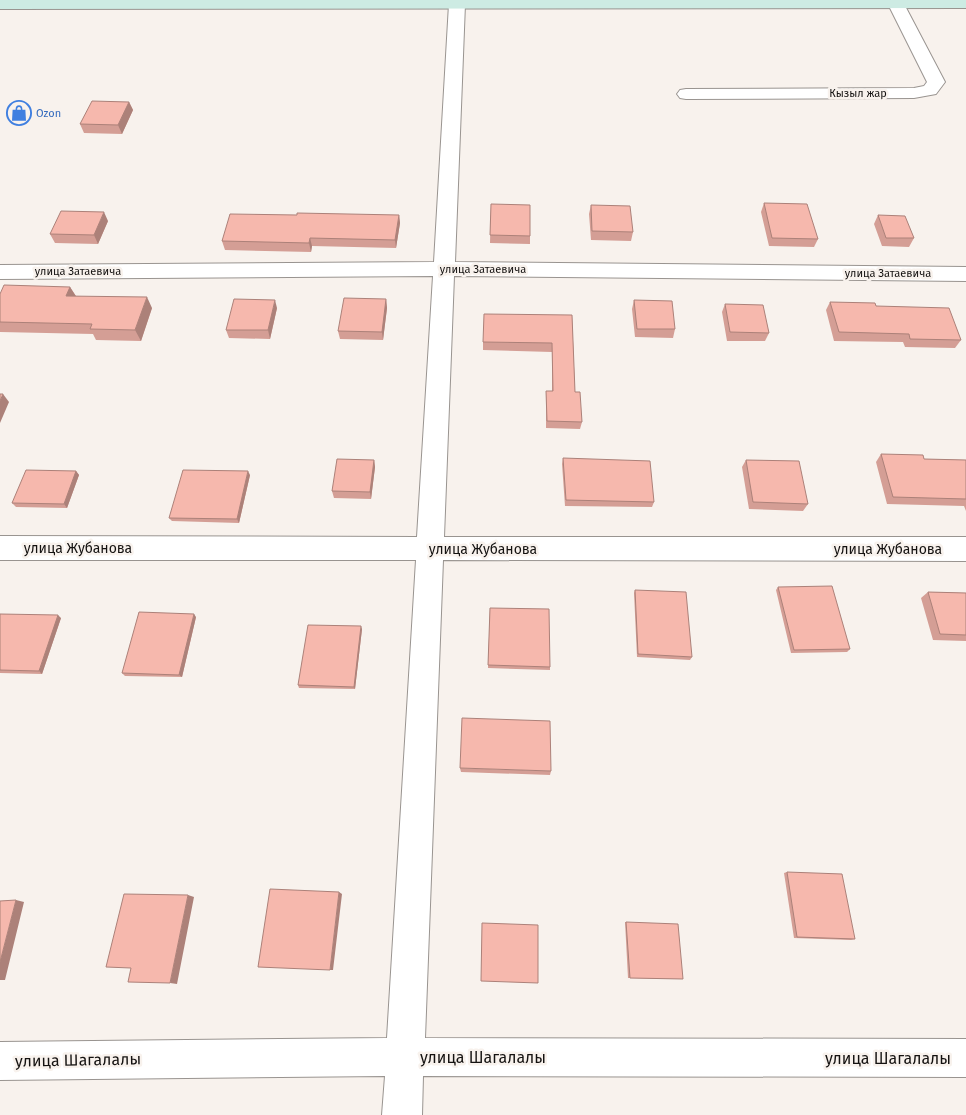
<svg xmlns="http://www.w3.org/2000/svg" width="966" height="1115" font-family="'Fira Sans',sans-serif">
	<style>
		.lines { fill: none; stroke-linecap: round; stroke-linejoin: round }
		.street-casing { stroke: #999490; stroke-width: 2 }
		.secondary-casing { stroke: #999490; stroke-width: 2 }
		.street { fill: #fff; fill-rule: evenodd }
		.secondary { fill: #cdebe3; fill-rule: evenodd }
		.wall { fill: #d49e95 }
		.shaded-wall { fill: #ac8179 }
		.building { fill: #f6b8ad; stroke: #ac8179 }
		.labels { text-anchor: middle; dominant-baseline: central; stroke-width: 5; stroke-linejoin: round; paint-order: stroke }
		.far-street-label { font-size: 11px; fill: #141211; stroke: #f8f2ed }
		.far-shop-label { font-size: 11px; fill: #366cbe; stroke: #f8f2ed; text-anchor: start }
		.street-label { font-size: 14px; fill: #141211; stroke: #f8f2ed }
		.near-street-label { font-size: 16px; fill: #141211; stroke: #f8f2ed }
	</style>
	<rect width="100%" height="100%" fill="#f8f2ed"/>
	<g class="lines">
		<defs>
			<path id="street" d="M460,0L465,4L455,262L966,267V281L454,276L444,537H966V561L443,560L425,1038L966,1039V1077L423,1076L422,1115H382L385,1076L0,1080V1042L387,1038L416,560H0V536L417,537L433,276L0,279V265L434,262L449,4L451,1Z
				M888,0H902L903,2L945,82L936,94L914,98L686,99L680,98L677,94L680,90L686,89L914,88L924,86L927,82L887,2Z"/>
			<path id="secondary" d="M0,0H966V8L0,9Z"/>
		</defs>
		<use href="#street" class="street-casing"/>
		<use href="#secondary" class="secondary-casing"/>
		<use href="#street" class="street"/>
		<use href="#secondary" class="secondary"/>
	</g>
	<path class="wall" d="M129,102L133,110L122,134L84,133L80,124Z
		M764,203L818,239L814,247L769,246L761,212Z
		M491,204L530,236V244L490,243Z
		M591,205L633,232L631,241L591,240L589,214Z
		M297,215H399L400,223L396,248L312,246L311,252L225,250L222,241Z
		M878,215L914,238L909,247L882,246L874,224Z
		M108,221L98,244L55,243L50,234Z
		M70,287L76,296L152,308L141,341L96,340L93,334L0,332V294Z
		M386,299L387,308L383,340L340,339L338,331Z
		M634,300L675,329L673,338L635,337L632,309Z
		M830,302L876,306L961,340L955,348L905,347L903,342L834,341L826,310Z
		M725,304L769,333L765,341H727L722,312Z
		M277,308L270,339L229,338L226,330Z
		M572,315L575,392L582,422L580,429L546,428V391H552V352L483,350V342Z
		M881,454L924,459L966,460V511L964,506L887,504L876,462Z
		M563,458L654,502L652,507L565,506L562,464Z
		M374,460L375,467L371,499L334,498L332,491Z
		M746,460L808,504L803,511L749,509L742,467Z
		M76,471L79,475L67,508L16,507L12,503Z
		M250,475L239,523L172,521L169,518Z
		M778,587L850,649L847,652L791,653L776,590Z
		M635,590L692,657L690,660L637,657L634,593Z
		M928,592L966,593V641L933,640L921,598Z
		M490,608L550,667V670L488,668Z
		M0,614L61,618L42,674L0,673Z
		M196,617L182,677L125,676L122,673Z
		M362,629L355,689L299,688L298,685Z
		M460,768L551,771L550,775L461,772Z
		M787,872L855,939L851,940L794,938L784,873Z
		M625,922H626L683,979L628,978Z"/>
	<path class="shaded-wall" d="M129,102L133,110L122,134L118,125Z
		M104,212L108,221L98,244L94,235Z
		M399,215L400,223L396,248L395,240Z
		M310,238L312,246L311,252L309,243Z
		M70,287L77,298L66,296Z
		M147,297L152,308L141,341L135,330Z
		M386,299L387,308L383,340L382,332Z
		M275,300L277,308L270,339L268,330Z
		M3,394L9,402L0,423V401Z
		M374,460L375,467L371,499L370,492Z
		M76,471L79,475L67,508L64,504Z
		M248,471L250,475L239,523L237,519Z
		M194,614L196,617L182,677L179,675Z
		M58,615L61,618L42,674L39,671Z
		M361,626L362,629L355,689L354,687Z
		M339,892L342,894L333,970H330Z
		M188,895L194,897L177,984L170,983Z
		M16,900L24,902L5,980H0V962Z"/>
	<path class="building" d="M92,101L129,102L118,125L80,124Z
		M764,203L807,204L818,239L772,238Z
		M491,204L530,205V236L490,235Z
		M591,205L630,206L633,232L592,231Z
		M61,211L104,212L94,235L50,234Z
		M297,213L399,215L395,240L310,238L309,243L222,241L230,214L297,215Z
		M878,215L905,216L914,238H886Z
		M4,285L70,287L66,296L147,297L135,330L90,329L92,324L0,322V294Z
		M344,298L386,299L382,332L338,331Z
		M234,299L275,300L268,330H226Z
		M634,300L672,301L675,329H637Z
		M830,302L875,303L876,306L949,308L961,340L910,339L909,334L839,332Z
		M725,304L763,305L769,333L730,332Z
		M484,314L572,315L575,392H580L582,422L547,421L546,391H553L552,343L483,342Z
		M0,394H3L0,401Z
		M881,454L923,455L924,459L966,460V499L893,497Z
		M563,458L650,461L654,502L566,500Z
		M337,459L374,460L370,492L332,491Z
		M746,460L799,461L808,504L753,502Z
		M26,470L76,471L64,504L12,503Z
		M183,470L248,471L237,519L169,518Z
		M832,586L850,649L794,650L778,587Z
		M635,590L686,592L692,657L638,654Z
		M928,592L966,593V635L940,634Z
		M490,608L549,609L550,667L488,665Z
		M139,612L194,614L179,675L122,673Z
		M0,614L58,615L39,671L0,670Z
		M308,625L361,626L354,687L298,685Z
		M462,718L550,721L551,771L460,768Z
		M787,872L842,874L855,939L797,937Z
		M270,889L339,892L330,970L258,967Z
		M124,894L188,895L170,983L128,982L131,968L106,967Z
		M16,900L0,962V901Z
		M626,922L678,924L683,979L630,978Z
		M482,923L538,925V983L481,981Z"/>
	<defs>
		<symbol id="shop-ring" viewBox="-11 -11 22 22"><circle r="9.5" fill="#f8f2ed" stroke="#3f7fe0" stroke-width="1.5"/><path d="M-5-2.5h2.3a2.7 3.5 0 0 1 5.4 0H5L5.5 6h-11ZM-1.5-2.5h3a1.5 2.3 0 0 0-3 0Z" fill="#3f7fe0"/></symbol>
	</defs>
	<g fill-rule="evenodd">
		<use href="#shop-ring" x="5" y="99" width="28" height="28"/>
	</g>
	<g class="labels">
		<g class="far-street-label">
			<text x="858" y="93">Кызыл жар</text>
			<text x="483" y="269">улица Затаевича</text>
			<text x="78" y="271">улица Затаевича</text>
			<text x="888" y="273">улица Затаевича</text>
		</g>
		<g class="far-shop-label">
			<text x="36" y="113">Ozon</text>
		</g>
		<g class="street-label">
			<text x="78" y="548">улица Жубанова</text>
			<text x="483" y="549">улица Жубанова</text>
			<text x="888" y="549">улица Жубанова</text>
		</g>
		<g class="near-street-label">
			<text x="483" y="1057">улица Шагалалы</text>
			<text x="888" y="1058">улица Шагалалы</text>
			<text transform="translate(78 1060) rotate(-1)">улица Шагалалы</text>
		</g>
	</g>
</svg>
